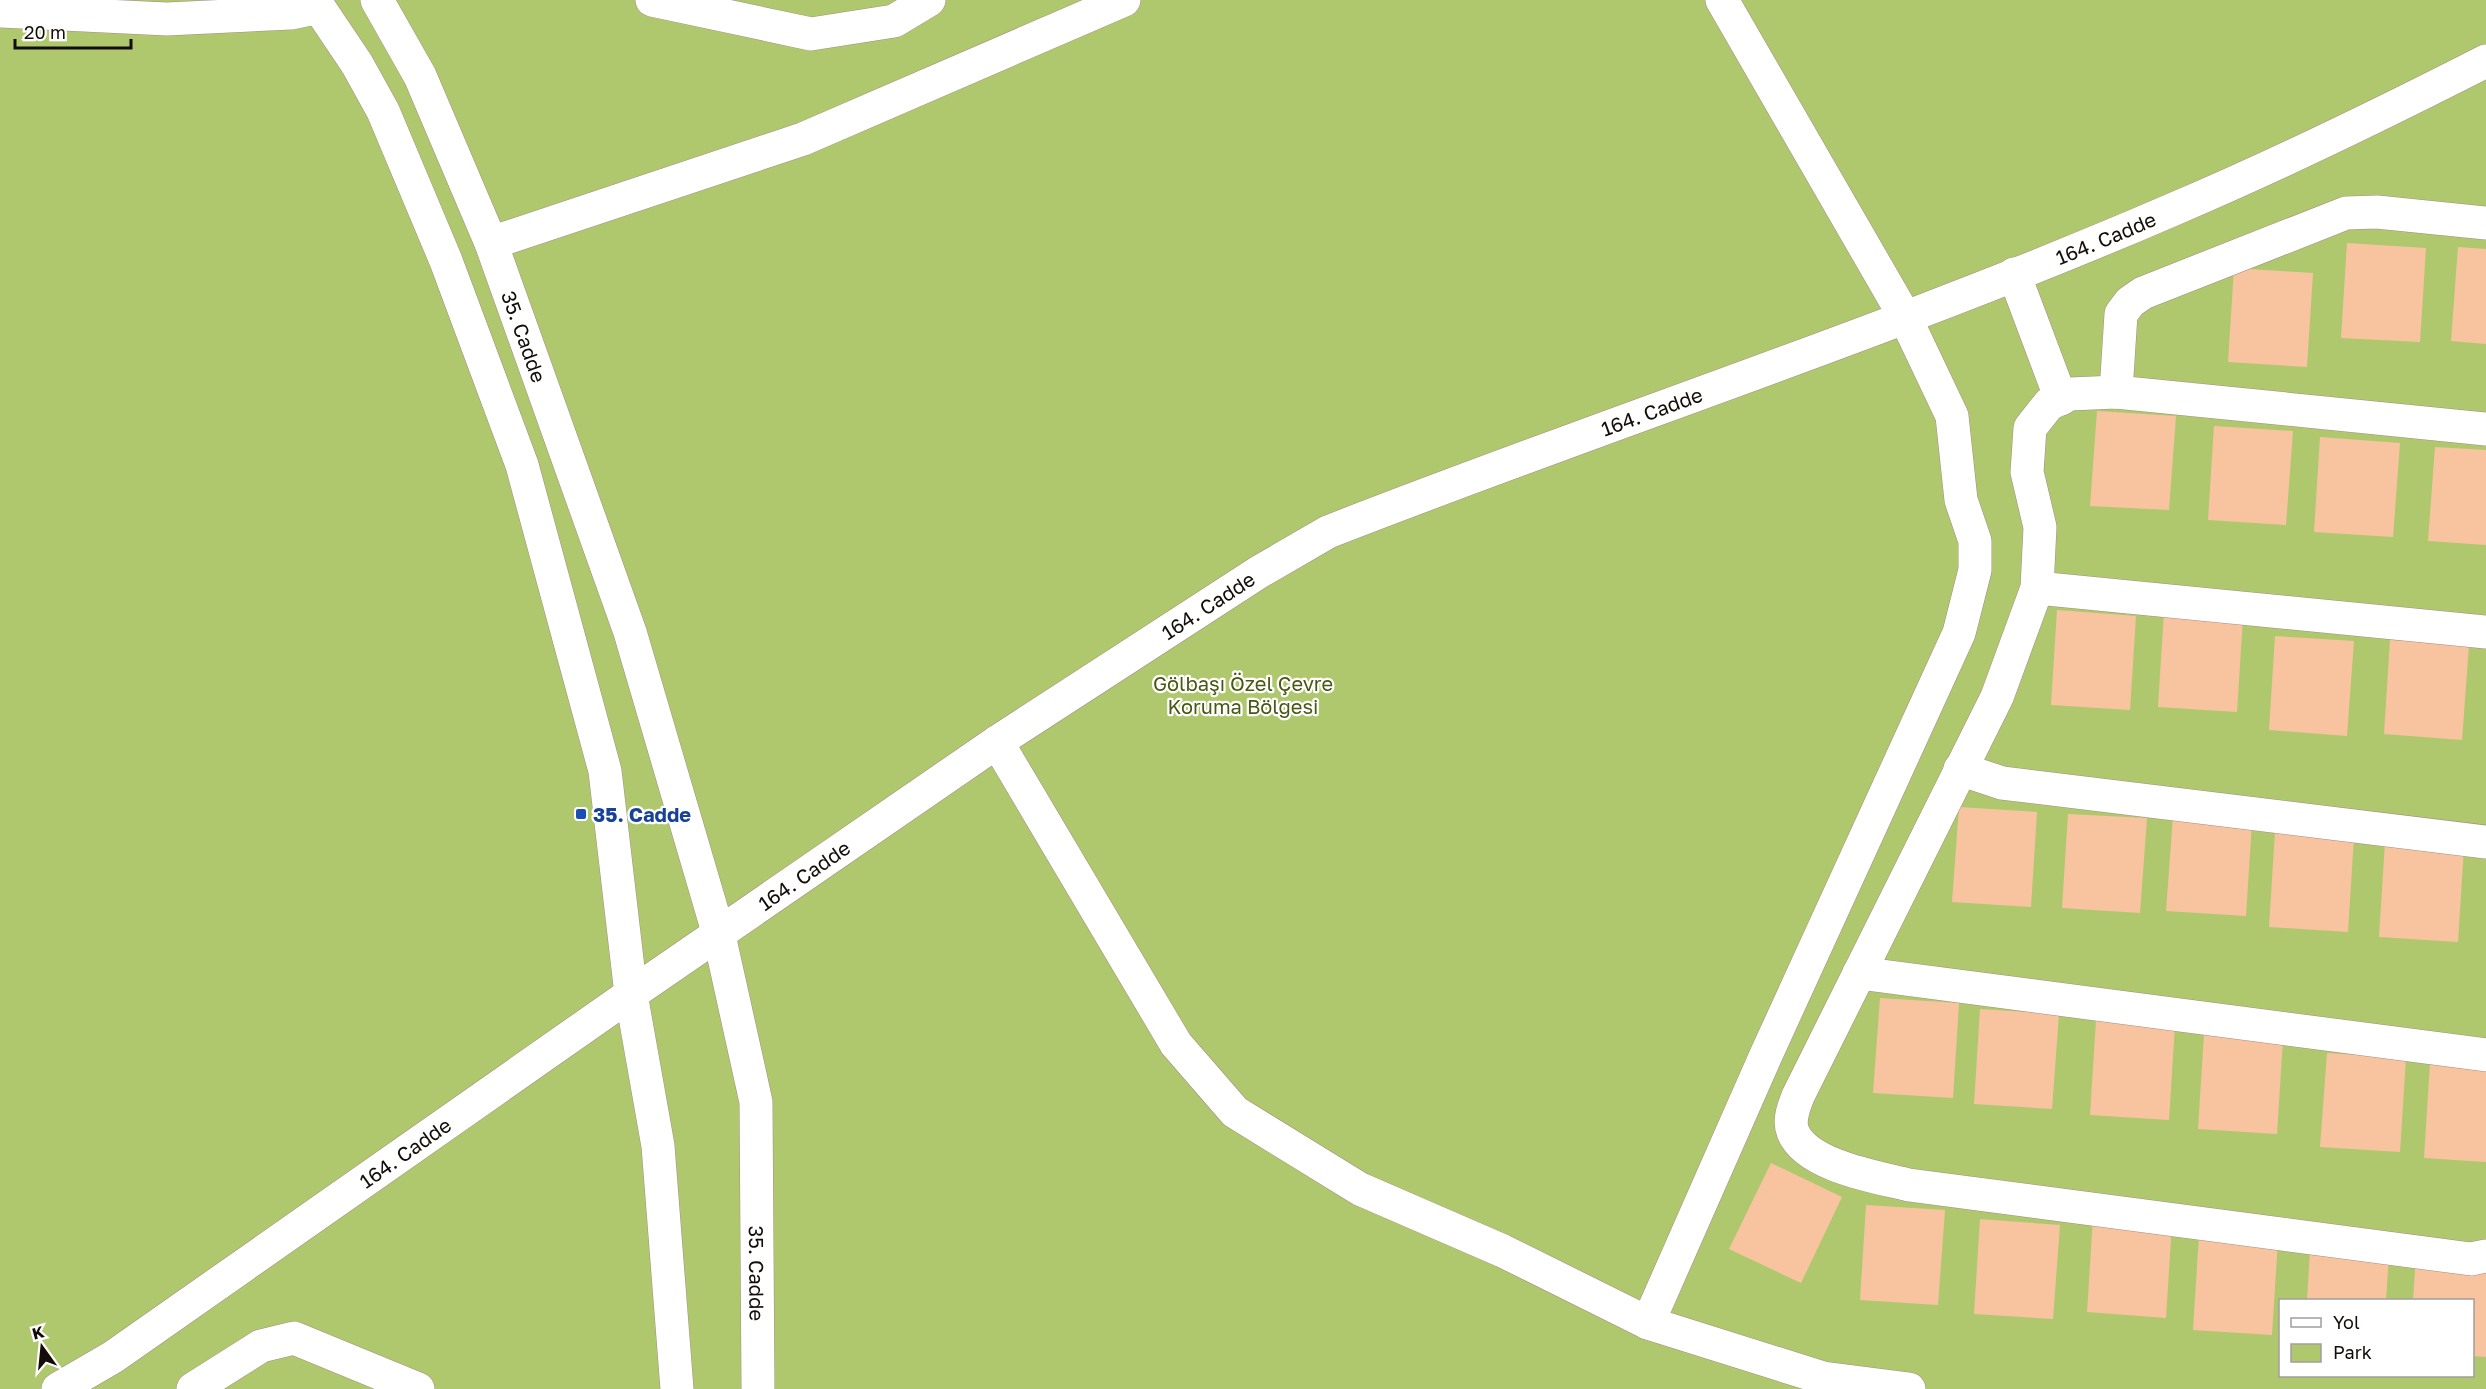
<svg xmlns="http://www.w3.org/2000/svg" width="2486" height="1389" font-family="'Golos Text',sans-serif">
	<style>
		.green { fill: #afc86e; fill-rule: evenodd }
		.building { fill: #f7c49f }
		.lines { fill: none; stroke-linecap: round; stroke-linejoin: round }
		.minor-casing { stroke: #a48d82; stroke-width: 34 }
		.minor { stroke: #fff; stroke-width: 33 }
		.transit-dot { fill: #1a4fb4; stroke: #fff; stroke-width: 2 }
		.labels { text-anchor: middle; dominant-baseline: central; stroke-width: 4.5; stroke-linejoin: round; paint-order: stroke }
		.street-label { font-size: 20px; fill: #130c08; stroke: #fff }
		.park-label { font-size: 20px; fill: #485812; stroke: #fff }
		.transit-label { font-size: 20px; font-weight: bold; fill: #164399; stroke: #fff; text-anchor: start }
	</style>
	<rect width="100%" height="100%" fill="#fde9df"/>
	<path class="green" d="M0,0H2486V1389H0ZM2280,1300H2472V1376H2280Z"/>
	<path class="building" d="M2347,243L2426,248L2420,342L2341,338Z
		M2458,247L2486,249V344L2451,341Z
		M2234,268L2313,273L2307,367L2228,362Z
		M2097,411L2176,416L2169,510L2090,506Z
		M2214,426L2293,431L2286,525L2208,520Z
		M2320,437L2400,443L2393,537L2314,532Z
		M2435,447L2486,450V545L2428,541Z
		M2057,610L2136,616L2130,710L2051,705Z
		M2164,611L2243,617L2237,712L2158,707Z
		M2275,636L2354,641L2347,736L2269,730Z
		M2390,640L2469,645L2462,740L2384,734Z
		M1959,807L2037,812L2031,907L1952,902Z
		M2068,814L2147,818L2140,913L2062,908Z
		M2173,816L2252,822L2246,916L2166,911Z
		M2275,832L2354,837L2348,932L2269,927Z
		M2385,842L2464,847L2458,942L2379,937Z
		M1880,998L1959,1003L1953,1098L1873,1093Z
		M1980,1009L2059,1014L2052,1109L1974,1104Z
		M2096,1020L2175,1025L2169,1120L2090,1115Z
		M2204,1034L2283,1039L2277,1134L2198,1129Z
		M2327,1053L2406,1058L2400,1152L2320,1147Z
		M2430,1063L2486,1067V1162L2424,1158Z
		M1771,1163L1842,1197L1801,1283L1729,1249Z
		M1866,1205L1945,1210L1938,1305L1860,1300Z
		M2093,1218L2172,1223L2166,1318L2087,1312Z
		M1980,1219L2060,1225L2053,1319L1974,1314Z
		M2199,1235L2278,1240L2272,1335L2193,1330Z
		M2310,1251L2389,1256L2386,1300H2307Z
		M2416,1257L2486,1262V1357L2472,1356V1300H2413Z"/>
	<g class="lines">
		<defs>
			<g id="minor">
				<path d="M314,0L357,64L383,111L446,261L522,465L605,771L631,994L658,1146L677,1389"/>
				<path id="s1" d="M377,0L420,76L491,243L630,632L719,935L756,1102L758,1389"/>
				<path d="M652,0L811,34L894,21L929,0"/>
				<path d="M0,11L167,19L291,13L319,7"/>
				<path d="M491,243L803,139L1124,0"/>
				<path d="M2014,274L2061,399"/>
				<path d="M2116,392L2121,314L2130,302L2143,293L2346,213L2377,212L2486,223"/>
				<path d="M2486,429L2116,392L2070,394L2049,404L2030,428L2027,472L2040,527L2037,588L1997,697L1798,1096C1794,1107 1788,1120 1793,1132C1807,1166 1877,1177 1909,1185L2471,1259L2486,1256"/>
				<path d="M2037,588L2486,632"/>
				<path d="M997,742L1176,1044L1235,1112L1360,1189L1503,1251L1648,1323L1823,1378L1909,1389"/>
				<path d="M1960,769L2002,783L2486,842"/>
				<path d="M1859,973L2486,1055"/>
				<path d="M1648,1323L1766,1055L1959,633L1975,570V541L1961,500L1952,416L1905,317L1722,0"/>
				<path id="s2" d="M58,1389L113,1357L631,994L997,742L1259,572L1328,532C1609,422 1897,329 2174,209C2280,164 2384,113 2486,61"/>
				<path d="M193,1389L261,1346L294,1338L418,1389"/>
			</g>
		</defs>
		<use href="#minor" class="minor-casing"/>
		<use href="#minor" class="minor"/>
	</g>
	<rect class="transit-dot" x="575" y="808" width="12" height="12" rx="3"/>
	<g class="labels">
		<g class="street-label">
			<text stroke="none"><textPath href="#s2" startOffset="2364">164. Cadde</textPath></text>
			<text stroke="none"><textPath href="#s1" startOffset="368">35. Cadde</textPath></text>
			<text stroke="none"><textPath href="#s2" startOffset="1878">164. Cadde</textPath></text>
			<text stroke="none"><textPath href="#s2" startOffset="1392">164. Cadde</textPath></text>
			<text stroke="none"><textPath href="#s2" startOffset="906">164. Cadde</textPath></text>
			<text stroke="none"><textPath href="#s2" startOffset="420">164. Cadde</textPath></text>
			<text stroke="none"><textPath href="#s1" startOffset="1340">35. Cadde</textPath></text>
		</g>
		<g class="park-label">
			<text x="1243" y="683">Gölbaşı Özel Çevre<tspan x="1243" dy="23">Koruma Bölgesi</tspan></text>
		</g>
		<g class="transit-label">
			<text x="593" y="814">35. Cadde</text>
		</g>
	</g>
	<rect x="2279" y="1299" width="195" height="78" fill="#ffffff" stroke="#a19e9c" stroke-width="1.5"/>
	<rect x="2291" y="1318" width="30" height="9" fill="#ffffff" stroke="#a19e9c" stroke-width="1.5"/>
	<text x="2333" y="1329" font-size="18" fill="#130c08">Yol</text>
	<rect x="2291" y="1344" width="30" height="18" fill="#afc86e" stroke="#a19e9c" stroke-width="1.5"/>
	<text x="2333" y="1359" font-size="18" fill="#130c08">Park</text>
	<g transform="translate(42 1347) rotate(345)" stroke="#ffffff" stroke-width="4.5" paint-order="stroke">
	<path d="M0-4.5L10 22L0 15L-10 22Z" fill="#130c08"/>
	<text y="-9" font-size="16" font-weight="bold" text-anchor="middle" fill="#130c08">K</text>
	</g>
	<path d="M15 39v9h116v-9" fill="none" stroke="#130c08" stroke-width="3"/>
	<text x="24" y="39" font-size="18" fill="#130c08" stroke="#ffffff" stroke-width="4.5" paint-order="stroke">20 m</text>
</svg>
